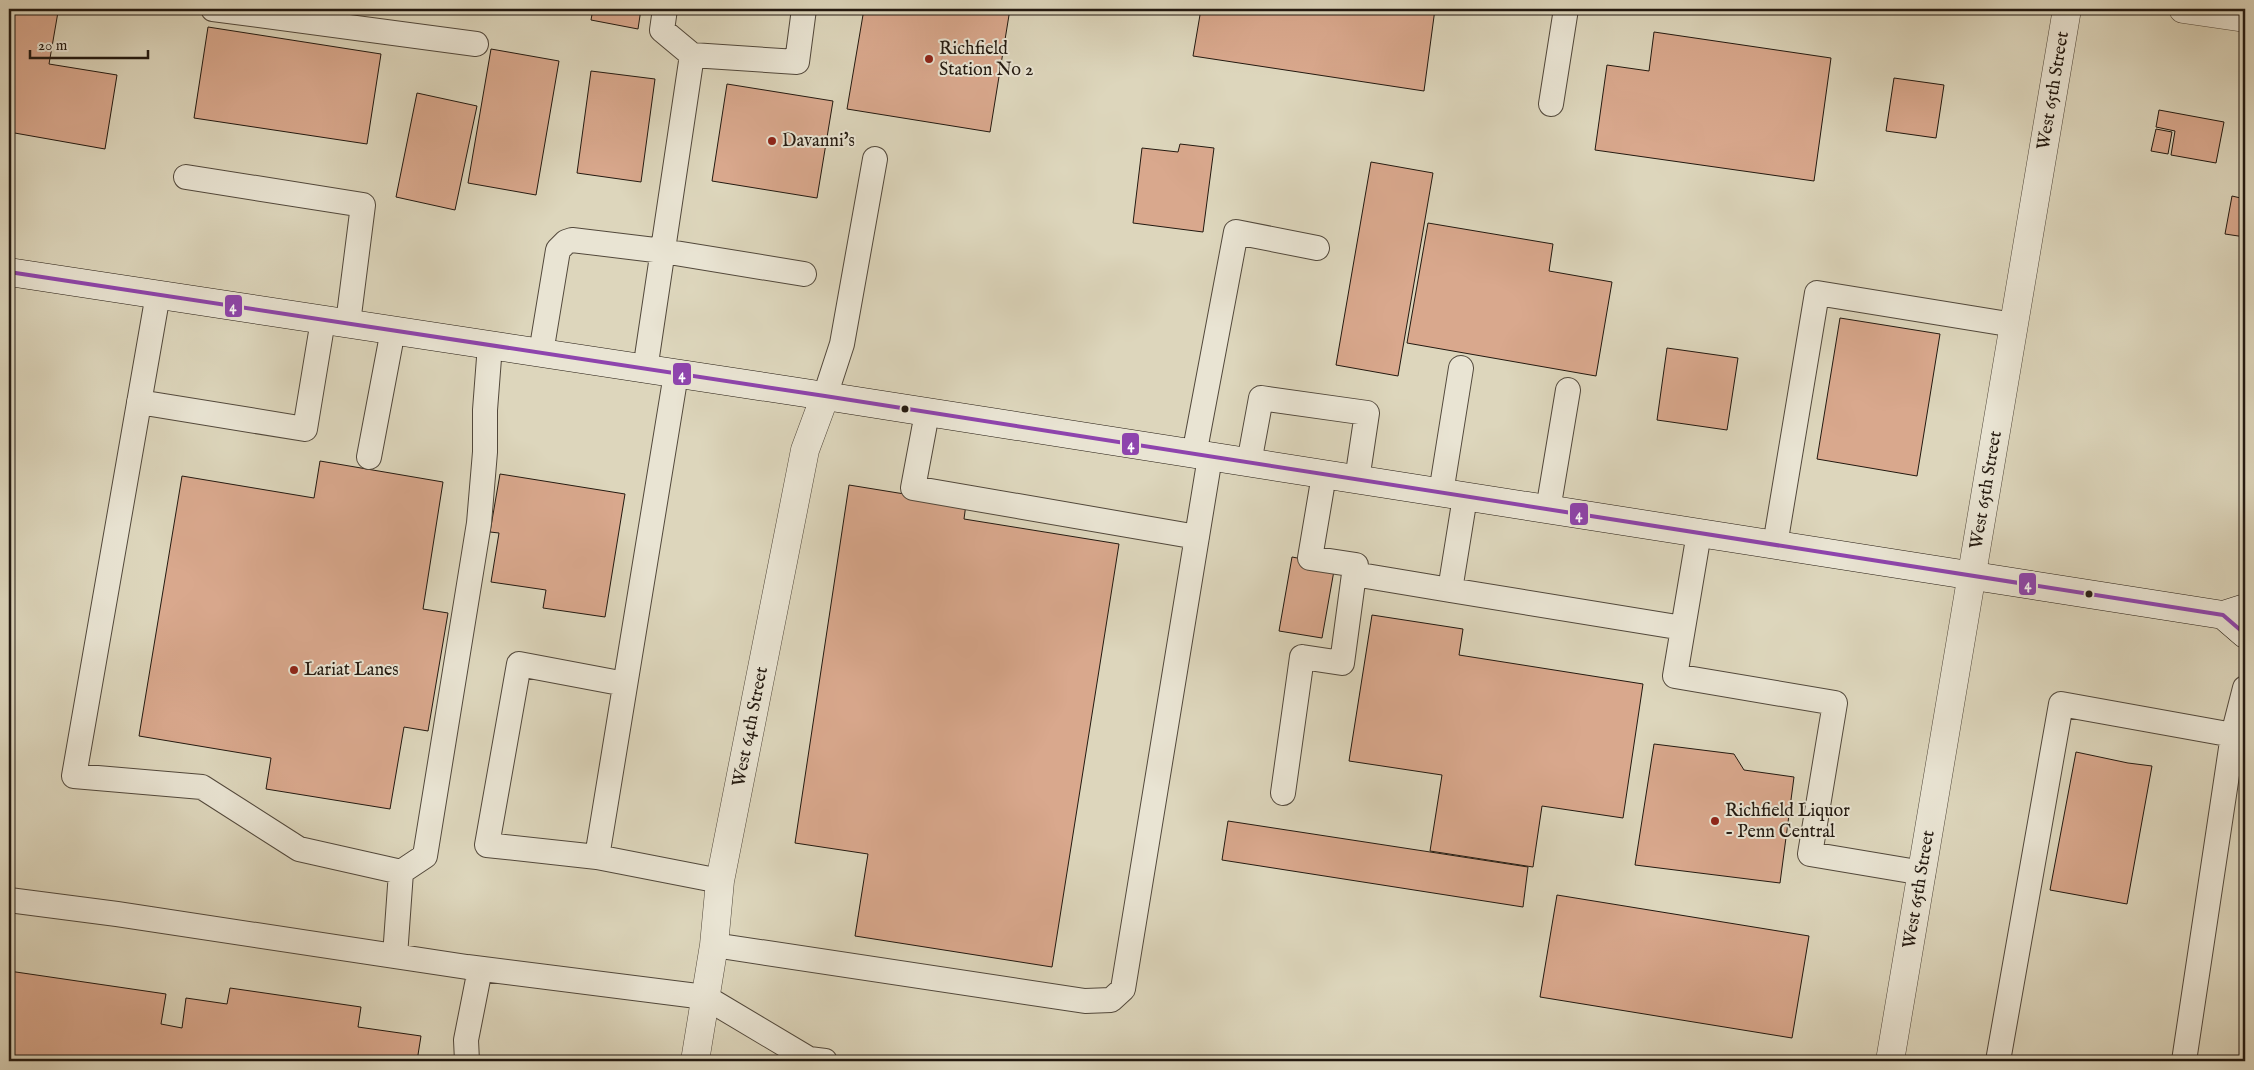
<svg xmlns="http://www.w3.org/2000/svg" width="2254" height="1070" font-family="'IM FELL English',serif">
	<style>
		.building { fill: #d9a88d; stroke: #231910 }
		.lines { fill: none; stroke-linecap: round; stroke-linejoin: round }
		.lane-casing { stroke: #52483b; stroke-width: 26 }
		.street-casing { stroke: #52483b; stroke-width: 29 }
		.secondary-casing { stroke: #231910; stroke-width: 29 }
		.lane { stroke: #e9e4d3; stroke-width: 24 }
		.street { stroke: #e9e4d3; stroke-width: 28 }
		.secondary { stroke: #e9e4d3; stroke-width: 28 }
		.bus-1-casing { stroke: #e9e4d3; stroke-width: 8 }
		.bus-1 { stroke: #8e44ad; stroke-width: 4 }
		.poi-dot { fill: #8f2418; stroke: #e9e4d3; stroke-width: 2 }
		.bus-dot { fill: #231910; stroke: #e9e4d3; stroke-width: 2 }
		.labels { text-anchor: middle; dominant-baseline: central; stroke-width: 4; stroke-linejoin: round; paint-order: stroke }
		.poi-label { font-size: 18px; fill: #231910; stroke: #e9e4d3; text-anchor: start }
		.street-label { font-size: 18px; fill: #231910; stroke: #e9e4d3 }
		.line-badge { stroke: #e9e4d3; stroke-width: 2 }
		.badge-label { font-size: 14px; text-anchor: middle; font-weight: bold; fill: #fff }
	</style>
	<rect width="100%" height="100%" fill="#ddd6bc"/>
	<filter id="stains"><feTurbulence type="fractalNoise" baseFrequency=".004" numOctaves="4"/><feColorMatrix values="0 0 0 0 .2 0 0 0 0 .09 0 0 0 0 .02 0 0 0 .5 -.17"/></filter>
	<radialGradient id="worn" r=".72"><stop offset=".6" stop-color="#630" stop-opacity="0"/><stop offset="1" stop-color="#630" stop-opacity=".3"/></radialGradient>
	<path class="building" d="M9,9H41L58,12L49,64L117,75L105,149L9,132Z
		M593,9H641L638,29L591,20Z
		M864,9H1010L990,132L847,109Z
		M1201,9H1435L1424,91L1193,56Z
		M208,27L381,54L367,144L194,118Z
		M1654,32L1831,58L1814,181L1595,150L1607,65L1649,71Z
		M491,49L559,61L536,195L468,183Z
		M591,71L655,79L641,182L577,173Z
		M1894,78L1944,85L1936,138L1886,131Z
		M727,84L833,101L817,198L712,181Z
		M417,93L477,106L455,210L396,197Z
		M2159,110L2224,122L2216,163L2171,155L2175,131L2156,127Z
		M2156,129L2172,132L2168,154L2151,151Z
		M1180,144L1214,148L1203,232L1133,223L1142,148L1178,152Z
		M1371,162L1433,173L1398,376L1336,365Z
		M2232,196L2245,199V237L2225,234Z
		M1428,223L1553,244L1549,271L1612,282L1596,376L1407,343Z
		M1840,318L1940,334L1917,476L1817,459Z
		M1667,348L1738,358L1727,430L1657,420Z
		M320,461L443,482L423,609L448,613L428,731L404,727L390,809L266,789L271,758L139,736L182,476L314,498Z
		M500,474L625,494L605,617L543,608L546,590L491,582L499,533L490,532Z
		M849,485L966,504L964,519L1119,544L1052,967L855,936L868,854L795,843Z
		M1292,557L1335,565L1322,638L1279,631Z
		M1372,615L1463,629L1459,655L1643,684L1623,818L1542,806L1533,867L1430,851L1442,775L1349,761Z
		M1654,744L1734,754L1744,770L1794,777L1780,883L1635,865Z
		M2076,752L2128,763L2152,766L2127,904L2050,890Z
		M1228,821L1528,867L1523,907L1222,860Z
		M1557,895L1809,936L1792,1038L1540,997Z
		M9,971L166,994L161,1024L182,1028L186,998L227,1004L230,988L361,1007L358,1027L421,1036L417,1061H9Z"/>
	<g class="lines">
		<defs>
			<path id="lane" d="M213,9L476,44
				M665,9L662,30L692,55L797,62L804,9
				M1551,104L1566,9
				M186,177L363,205L348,323
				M158,294L74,776L202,787L299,849L401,872L395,956
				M541,353L558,250L566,242L572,240L663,251L804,274
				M645,370L692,55
				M676,374L597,857L720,881
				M825,396L842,344L875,159
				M139,402L305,429L323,320
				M927,413L913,488L1197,537
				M1194,455L1236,232L1317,248
				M369,457L393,330
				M1249,463L1261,398L1367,413L1357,480
				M1324,475L1310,558L1356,565L1354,574L1450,590
				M1441,493L1461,368
				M1465,497L1450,590L1683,628
				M1548,510L1568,390
				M1699,533L1675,676L1835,703L1810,854L1923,873
				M1775,545L1817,293L2014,325
				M1283,793L1302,657L1342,663L1354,574
				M597,857L487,845L519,664L625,684
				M401,872L425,856L479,523L485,452V410L490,345
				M9,900L117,914L467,967L705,997L809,1059L825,1061
				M714,945L1085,1001L1111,1000L1123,989L1210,457
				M467,1061L466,1040L480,969
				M1998,1061L2061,704L2233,735L2245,688
				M2184,1061L2233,735L2245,738"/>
			<g id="street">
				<path d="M2183,9L2245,18"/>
				<path id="s1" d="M695,1061L714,945L720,881L805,450L825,396"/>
				<path id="s2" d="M1890,1061L2067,9"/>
			</g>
			<path id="secondary" d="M9,272L825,396L2223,615L2245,608
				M2223,615L2245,634"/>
		</defs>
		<use href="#lane" class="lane-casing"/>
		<use href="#street" class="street-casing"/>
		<use href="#secondary" class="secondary-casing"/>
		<use href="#lane" class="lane"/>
		<use href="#street" class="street"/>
		<use href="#secondary" class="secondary"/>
		<defs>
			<path id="bus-1" d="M9,272L825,396L2223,615L2245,634"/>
		</defs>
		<use href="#bus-1" class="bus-1-casing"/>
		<use href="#bus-1" class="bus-1"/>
	</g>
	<g class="poi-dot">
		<circle cx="929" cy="59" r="5"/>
		<circle cx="772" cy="141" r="5"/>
		<circle cx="294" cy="670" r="5"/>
		<circle cx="1715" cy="821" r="5"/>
	</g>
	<g class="bus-dot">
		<circle cx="905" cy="409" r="4.5"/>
		<circle cx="2089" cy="594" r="4.5"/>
	</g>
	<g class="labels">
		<g class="poi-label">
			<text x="939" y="49">Richfield<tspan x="939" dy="21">Station No 2</tspan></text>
			<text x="782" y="141">Davanni's</text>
			<text x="304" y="670">Lariat Lanes</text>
			<text x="1725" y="811">Richfield Liquor<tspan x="1725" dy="21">- Penn Central</tspan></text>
		</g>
		<g class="street-label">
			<text stroke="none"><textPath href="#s2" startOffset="984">West 65th Street</textPath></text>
			<text stroke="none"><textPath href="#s2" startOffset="579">West 65th Street</textPath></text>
			<text stroke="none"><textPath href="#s1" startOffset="339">West 64th Street</textPath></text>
			<text stroke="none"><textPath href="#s2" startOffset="174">West 65th Street</textPath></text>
		</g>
	</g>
	<g class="line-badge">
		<rect x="224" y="294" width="19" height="24" rx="5" fill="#8e44ad"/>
		<rect x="672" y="362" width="20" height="24" rx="5" fill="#8e44ad"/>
		<rect x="1121" y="432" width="19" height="24" rx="5" fill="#8e44ad"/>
		<rect x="1569" y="502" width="20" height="24" rx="5" fill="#8e44ad"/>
		<rect x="2018" y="572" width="19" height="24" rx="5" fill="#8e44ad"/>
	</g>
	<g class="badge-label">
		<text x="233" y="311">4</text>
		<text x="682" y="379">4</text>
		<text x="1131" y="449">4</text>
		<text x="1579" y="519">4</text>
		<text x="2028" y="589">4</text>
	</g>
	<rect width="2254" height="1070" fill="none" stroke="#ddd6bc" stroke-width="30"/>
	<rect x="10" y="10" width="2234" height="1050" fill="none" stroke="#231910" stroke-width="2.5"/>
	<rect x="15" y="15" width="2224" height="1040" fill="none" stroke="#231910"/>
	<path d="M30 50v8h118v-8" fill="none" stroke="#231910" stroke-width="2.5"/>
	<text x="38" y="50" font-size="15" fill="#231910" stroke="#e9e4d3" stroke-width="4" paint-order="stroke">20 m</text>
	<rect width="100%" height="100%" filter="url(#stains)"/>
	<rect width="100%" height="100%" fill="url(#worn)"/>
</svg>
